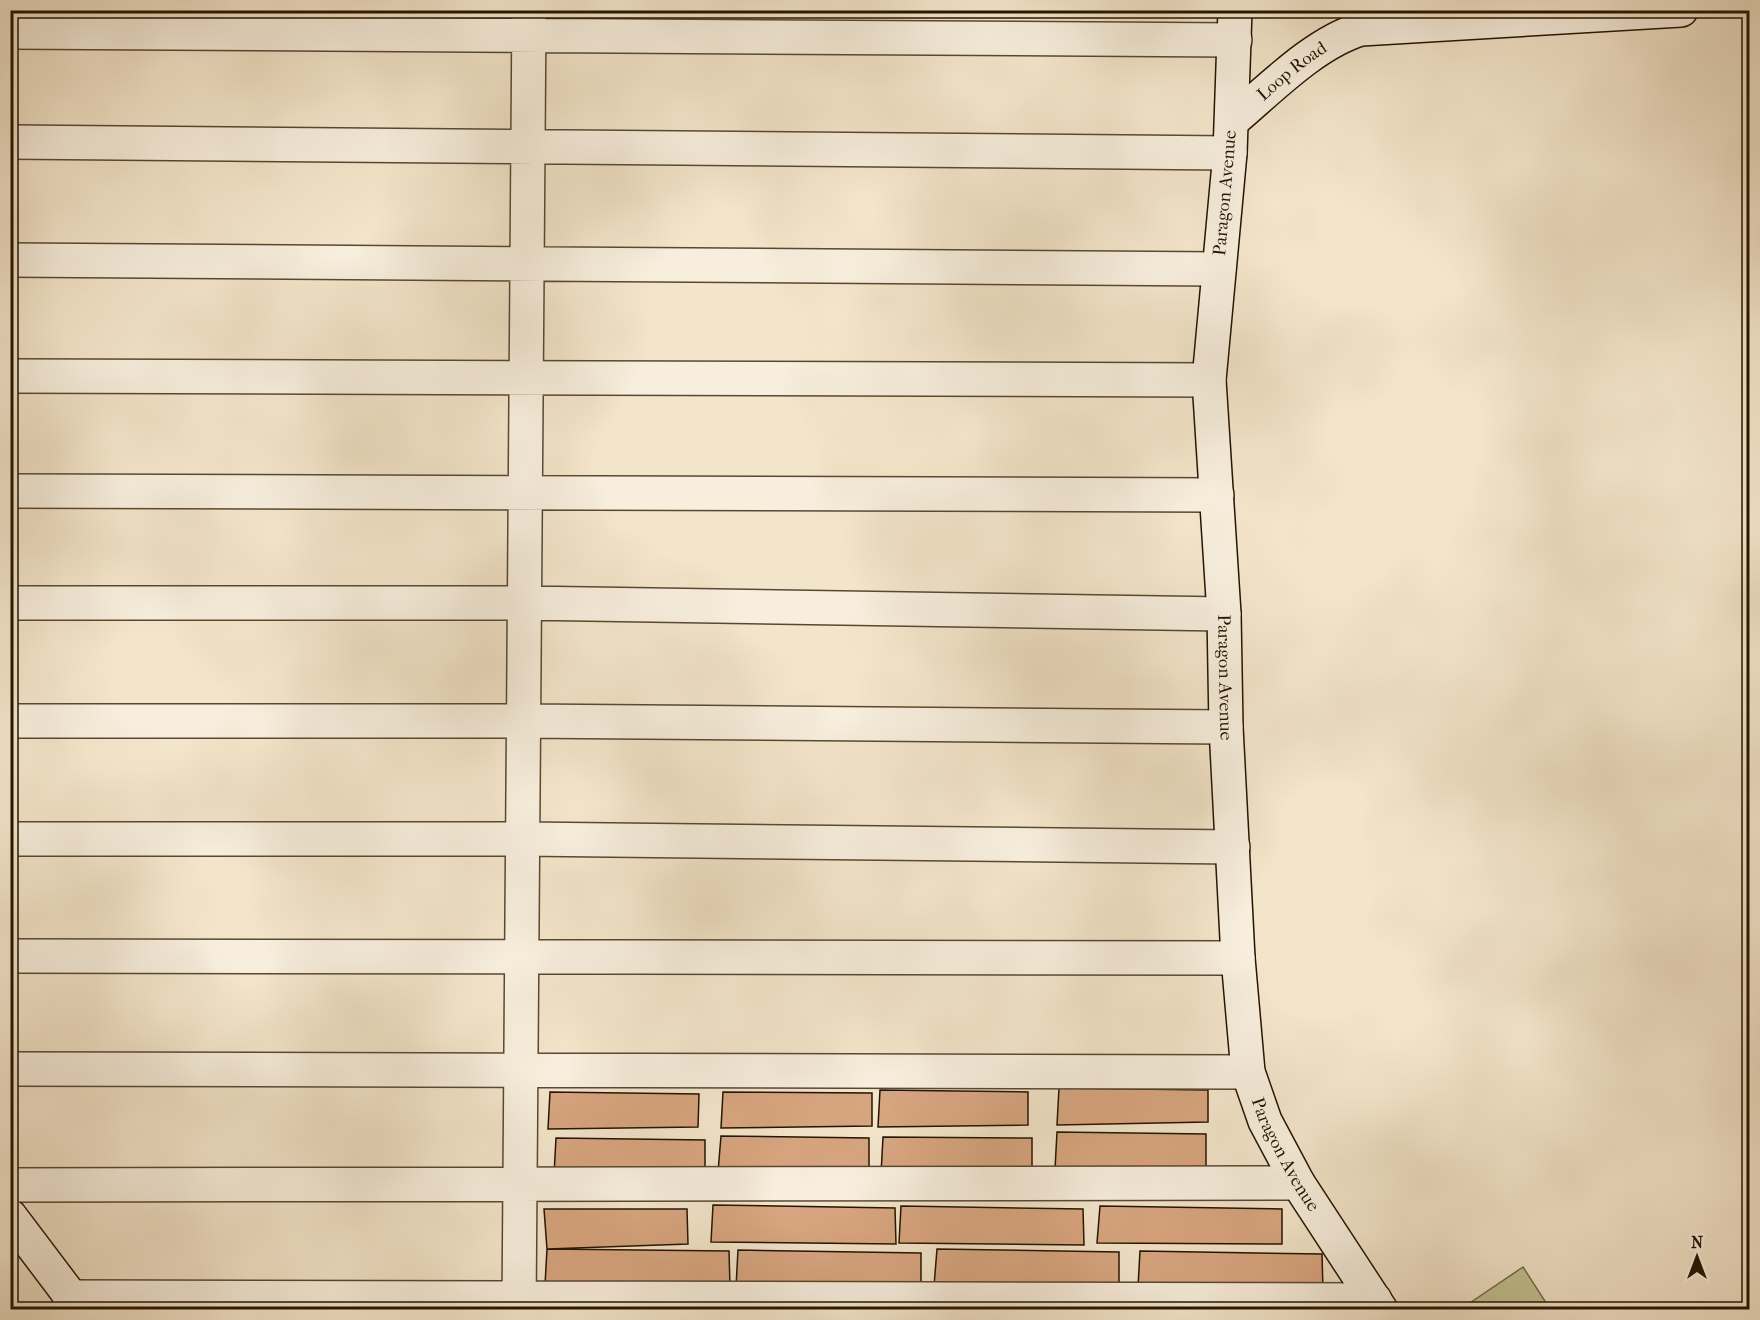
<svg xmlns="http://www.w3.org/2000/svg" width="1760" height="1320" font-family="'IM FELL French Canon',serif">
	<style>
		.green { fill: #c2c292; stroke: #736b49; stroke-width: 1.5 }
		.building { fill: #d7a57f; stroke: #241400; stroke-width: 1.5 }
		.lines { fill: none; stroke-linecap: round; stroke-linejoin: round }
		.street-casing { stroke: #584832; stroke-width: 36 }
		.secondary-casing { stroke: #241400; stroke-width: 36 }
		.street { stroke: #f7eedd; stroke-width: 33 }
		.secondary { stroke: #f7eedd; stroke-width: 33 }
		.labels { text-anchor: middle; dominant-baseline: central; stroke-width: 4.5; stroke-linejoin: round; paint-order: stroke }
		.street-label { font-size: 18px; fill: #241400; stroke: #f7eedd }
	</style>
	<rect width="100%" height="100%" fill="#f3e5ca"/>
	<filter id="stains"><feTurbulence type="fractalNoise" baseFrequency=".00333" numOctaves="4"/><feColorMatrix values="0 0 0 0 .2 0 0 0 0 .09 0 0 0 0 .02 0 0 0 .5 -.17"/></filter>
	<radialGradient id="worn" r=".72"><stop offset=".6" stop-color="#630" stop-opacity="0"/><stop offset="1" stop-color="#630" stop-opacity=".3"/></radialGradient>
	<path class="green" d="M1523,1267L1550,1309H1461Z"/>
	<path class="building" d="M1059,1088L1208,1090V1122L1057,1125Z
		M880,1090L1028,1092V1125L878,1127Z
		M550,1092L699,1094L698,1127L548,1129Z
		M723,1092L872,1093V1126L721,1128Z
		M1057,1132L1206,1134V1167L1055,1169Z
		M721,1136L869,1138V1170L718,1172Z
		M883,1137L1032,1138V1171L881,1174Z
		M556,1138L705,1140V1172L554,1175Z
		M713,1205L895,1208L896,1244L711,1242Z
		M901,1206L1083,1209L1084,1245L899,1243Z
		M1100,1206L1282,1209V1244L1097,1243Z
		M544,1209H687L688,1244L547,1249Z
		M547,1249L729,1251L730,1287L545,1285Z
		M937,1249L1119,1252V1288L934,1286Z
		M738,1250L921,1253V1289L736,1287Z
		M1140,1251L1322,1254L1323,1290L1138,1287Z"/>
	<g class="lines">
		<defs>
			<path id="street" d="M10,32L1235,40
				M10,142L1230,153
				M10,260L1219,269
				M10,376L1209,380
				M10,491L1217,495
				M10,603H524L1224,614
				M10,721H523L1226,727
				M10,839H523L1233,847
				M10,956L1238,958
				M10,1069L1248,1072
				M10,1185L1298,1183
				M69,1297L1375,1300
				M519,1310L529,10"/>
			<g id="secondary">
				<path id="s1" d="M1235,10L1230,153L1209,380L1224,614L1226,727L1238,958L1248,1072L1265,1121L1298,1183L1381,1310"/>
				<path id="s2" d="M1232,121C1269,90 1314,43 1361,29L1681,10"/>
				<path d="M10,1216L81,1310"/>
			</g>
		</defs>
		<use href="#street" class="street-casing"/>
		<use href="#secondary" class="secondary-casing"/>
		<use href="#street" class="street"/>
		<use href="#secondary" class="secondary"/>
	</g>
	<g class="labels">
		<g class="street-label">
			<text stroke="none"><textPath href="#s2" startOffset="78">Loop Road</textPath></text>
			<text transform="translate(1225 193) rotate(-85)">Paragon Avenue</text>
			<text stroke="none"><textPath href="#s1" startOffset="669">Paragon Avenue</textPath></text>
			<text stroke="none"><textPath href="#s1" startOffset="1155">Paragon Avenue</textPath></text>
		</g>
	</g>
	<rect width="1760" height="1320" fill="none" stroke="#f3e5ca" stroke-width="36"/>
	<rect x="12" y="12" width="1736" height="1296" fill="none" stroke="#241400" stroke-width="3"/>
	<rect x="18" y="18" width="1724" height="1284" fill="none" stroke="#241400" stroke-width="1.5"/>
	<g transform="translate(1697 1257)" stroke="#f7eedd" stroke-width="4.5" paint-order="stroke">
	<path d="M0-4.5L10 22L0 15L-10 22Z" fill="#241400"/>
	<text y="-9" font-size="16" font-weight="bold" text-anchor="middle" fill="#241400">N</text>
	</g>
	<rect width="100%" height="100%" filter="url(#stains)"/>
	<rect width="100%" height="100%" fill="url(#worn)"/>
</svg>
